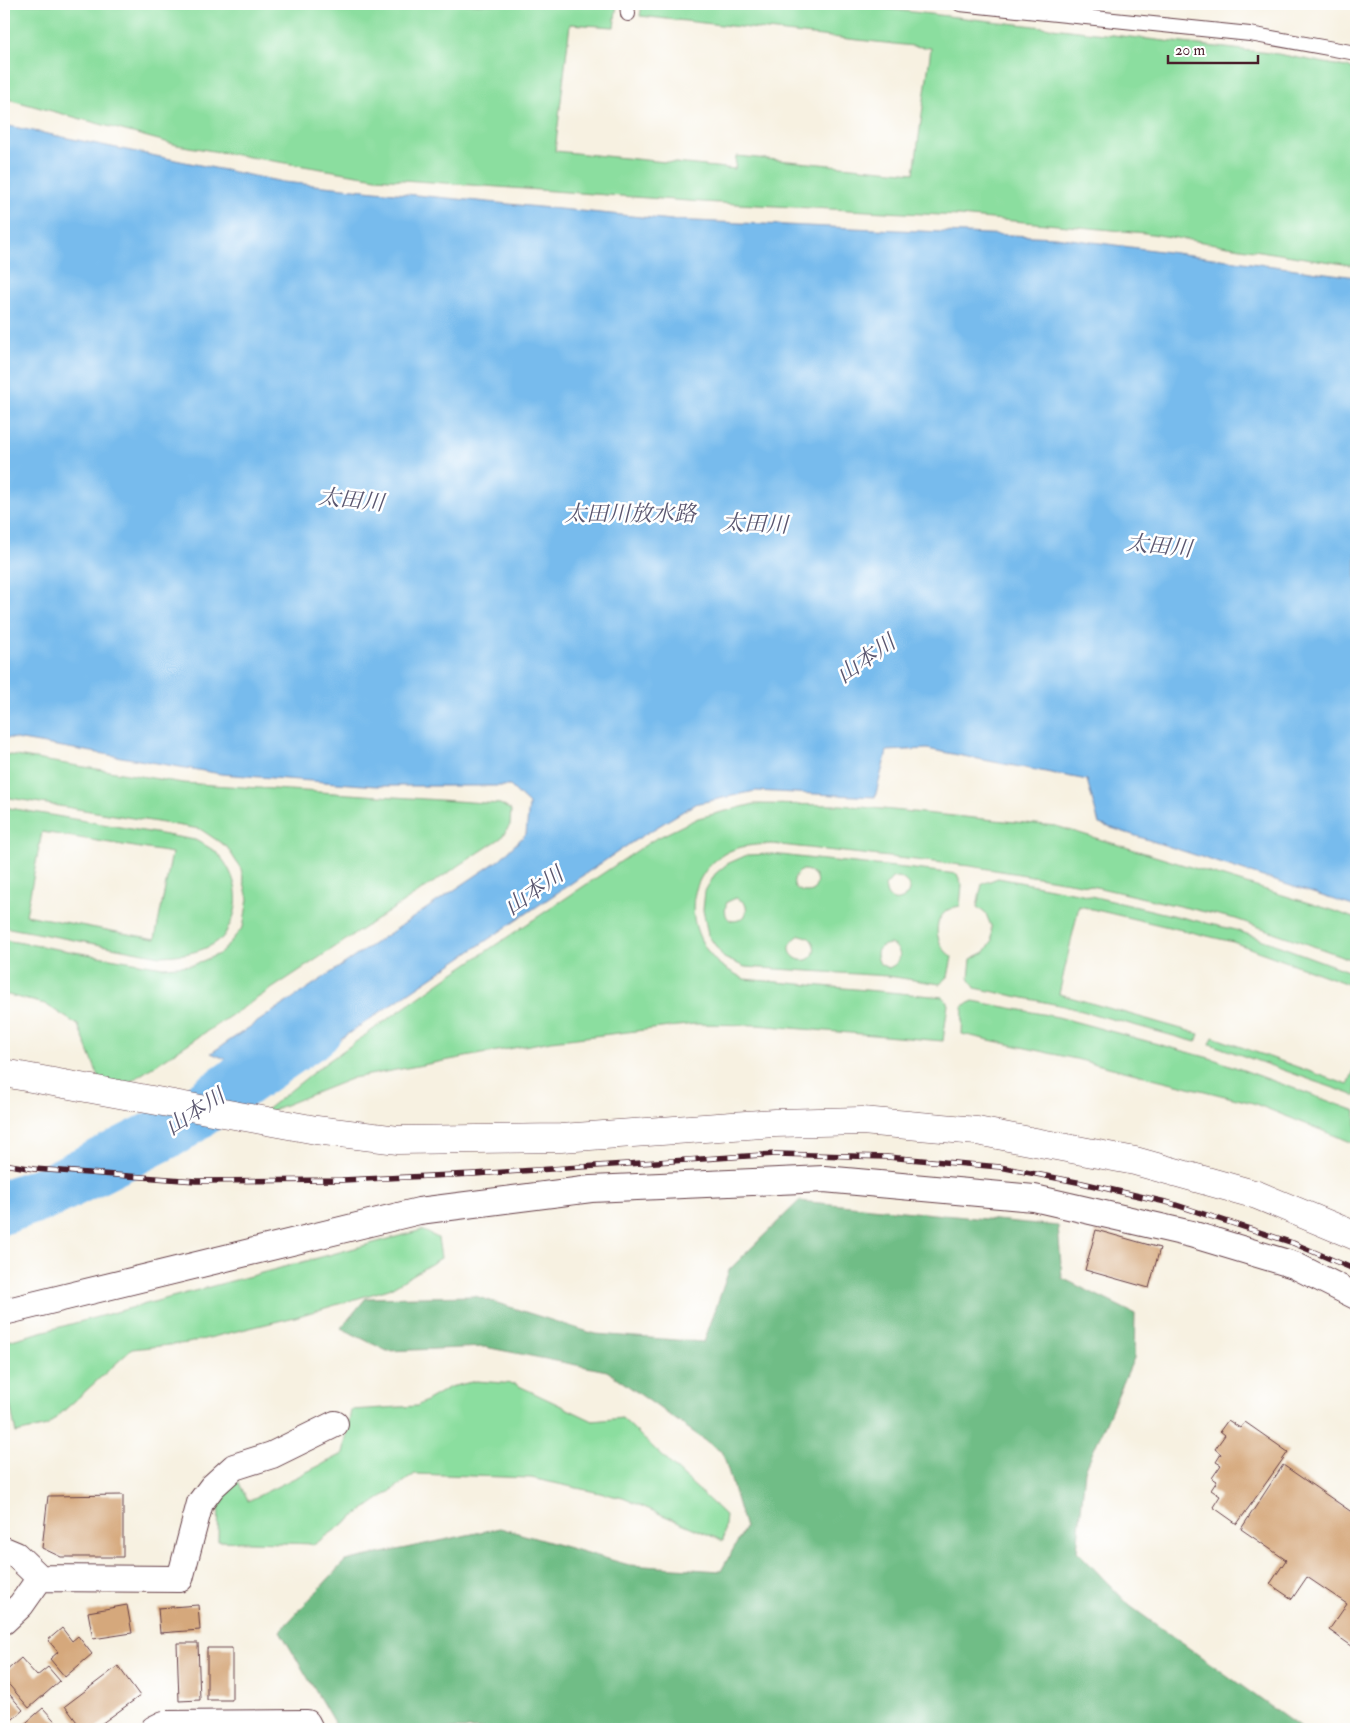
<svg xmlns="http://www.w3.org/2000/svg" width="1360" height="1733" font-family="'IM FELL Double Pica','Noto Serif JP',serif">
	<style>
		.green { fill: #8bde9f; stroke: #6a7e65; fill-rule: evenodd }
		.forest { fill: #70bd86; stroke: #5d6e58 }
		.water { fill: #77bbed; stroke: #606d8c }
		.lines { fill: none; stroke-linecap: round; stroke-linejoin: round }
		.river { stroke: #77bbed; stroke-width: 54 }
		.building { fill: #d5a87b }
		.service-casing { stroke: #643e46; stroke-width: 16 }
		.minor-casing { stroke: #643e46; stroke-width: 28 }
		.tertiary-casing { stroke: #643e46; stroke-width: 29 }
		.service { stroke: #fff; stroke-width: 14 }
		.minor { stroke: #fff; stroke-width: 26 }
		.tertiary { stroke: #fff; stroke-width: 28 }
		.rail-casing { stroke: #4a1f2b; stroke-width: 5.5 }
		.rail { stroke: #fff; stroke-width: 4; stroke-dasharray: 11; stroke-linecap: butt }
		.labels { text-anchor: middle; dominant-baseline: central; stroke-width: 5; stroke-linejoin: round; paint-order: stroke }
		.water-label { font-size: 22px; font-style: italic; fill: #5a566f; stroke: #fff }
	</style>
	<rect width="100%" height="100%" fill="#fff"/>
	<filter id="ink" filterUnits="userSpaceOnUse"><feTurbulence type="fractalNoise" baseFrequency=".02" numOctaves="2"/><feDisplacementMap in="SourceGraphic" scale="10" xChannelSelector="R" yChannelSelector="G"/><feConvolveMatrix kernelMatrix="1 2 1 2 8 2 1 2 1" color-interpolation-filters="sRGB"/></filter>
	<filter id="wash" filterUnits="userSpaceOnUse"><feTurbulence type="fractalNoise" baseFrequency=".0096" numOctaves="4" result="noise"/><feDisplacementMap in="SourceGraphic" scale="20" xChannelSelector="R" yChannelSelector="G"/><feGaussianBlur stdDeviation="1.12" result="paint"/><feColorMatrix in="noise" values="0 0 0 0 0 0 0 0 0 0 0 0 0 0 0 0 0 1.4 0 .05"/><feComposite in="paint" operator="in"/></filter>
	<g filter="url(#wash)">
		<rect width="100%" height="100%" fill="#f7f1e1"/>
		<path class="green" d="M4,4H617L614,27L570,24L555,151L735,169L736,156L914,173L931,48L640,16L642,4H843L1278,54L1356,69V264L1350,265L1145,233L959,216L702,202L376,178L177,145L4,98Z
			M4,754L183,783L500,804L511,810L510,825L501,838L107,1097L78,1025L45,1004L4,994V940L163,967L193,965L221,953L243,927L248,899L241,869L227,847L200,829L4,797Z
			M754,804L841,805L1056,826L1335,911L1356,919V961L1236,919L1087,885L970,866L772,844C755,845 739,845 724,854C683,880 685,931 718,963C725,969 736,974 744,979L943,997L948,1004L943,1041L757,1025L695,1024L551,1041L353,1078L260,1115L320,1067L449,976L653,840L698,818Z
			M4,807L195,840C202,844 212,848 218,854C237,875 243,904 228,928C226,932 225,935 222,938C204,953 182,955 160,956L4,927ZM42,832L172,853L155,939L26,915Z
			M772,854C834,862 896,866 957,874L962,885L960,906C931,910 931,942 952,957L948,977L940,984L888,976L745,967L724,958L708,935L703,910L705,891L715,874L727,864L747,855ZM802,870C815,870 821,880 813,891C795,896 786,880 802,870ZM899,877C927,890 888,917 885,886L892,878ZM736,898C746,902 748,906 745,916C732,927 721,918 727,902ZM800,935C806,936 811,938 813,943C815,947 815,951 813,955C803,970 775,950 800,935ZM890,944C904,949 902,964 888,968L880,964C874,952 877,946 890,944Z
			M998,878L1082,894L1236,930L1356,974V987L1233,942L1079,906L1059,994L1199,1034L1196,1042L1064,1006L975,988L969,978L971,959L985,952L992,941L991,926L986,914L977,907L982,884Z
			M973,1001L1058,1017L1213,1059L1356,1111V1144L1253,1103L1076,1059L962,1034L963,1006Z
			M1213,1037L1348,1085L1356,1065V1096L1210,1044Z
			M422,1230L438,1238L441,1258L389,1289L295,1317L188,1343L132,1349L47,1426L16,1433L4,1375V1342Z
			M476,1381L515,1384L593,1421L622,1418L726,1516L723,1541L623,1498L531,1478L415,1474L315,1544L218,1541L219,1496L238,1481L248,1501L343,1454L351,1410L417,1406L450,1387Z"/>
		<path class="forest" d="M799,1201L1058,1226L1062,1278L1135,1314L1134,1358L1085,1470L1077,1551L1130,1606L1302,1729H338L280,1631L345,1561L500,1528L629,1565L721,1571L745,1528L723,1453L607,1371L485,1347L387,1351L341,1328L366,1298L475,1296L595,1334L704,1342L729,1270Z"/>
		<path class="water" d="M4,125L283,182L672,220L1055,237L1356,277V907L1099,824L1087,780L927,749L887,751L875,797L755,791L695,804L634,841L278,1081L211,1053L499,860L526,834L529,804L510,786H376L221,774L4,737Z"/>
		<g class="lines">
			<path class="river" d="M4,1207L50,1191L176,1127L315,1030"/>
		</g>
		<g id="blocks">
			<path class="building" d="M1096,1230L1160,1248L1149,1288L1085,1270Z
				M1228,1420L1240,1428L1245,1422L1288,1452L1237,1524L1213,1507L1220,1496L1211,1490L1217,1481L1212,1478L1221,1465L1216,1462L1221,1454L1215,1449L1225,1435L1220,1431Z
				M1283,1465L1356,1515V1649L1329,1630L1347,1604L1307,1577L1292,1599L1270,1584L1286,1560L1241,1529Z
				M123,1495V1557H61L42,1548L48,1496Z
				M127,1605L132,1633L93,1639L88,1612Z
				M198,1605L200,1630L160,1633L158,1608Z
				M62,1628L72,1641L78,1636L92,1654L65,1677L50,1659L58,1652L48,1640Z
				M177,1643H198L200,1700L179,1701Z
				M207,1648H232V1700H207Z
				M21,1658L37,1676L48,1667L60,1681L29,1708L4,1679V1673Z
				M118,1666L140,1696L94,1729H82L65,1706Z
				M4,1688L23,1710L4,1727Z
				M43,1708L62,1729H21L20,1728Z"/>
		</g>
	</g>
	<g filter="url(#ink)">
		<use href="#blocks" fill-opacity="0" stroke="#643e46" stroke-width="1"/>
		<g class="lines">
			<defs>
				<path id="service" d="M627,4L628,14
					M960,4L1250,34L1356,53"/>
				<path id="minor" d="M4,1312L419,1211L591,1189L824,1179L1034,1198L1191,1234L1294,1265L1356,1296
					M4,1550L16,1555L40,1578L21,1605L4,1621
					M40,1578L180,1579L200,1503L212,1487L234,1467L272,1455L335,1424
					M154,1729L164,1724L307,1723L310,1729"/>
				<path id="tertiary" d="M4,1073L316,1130L398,1140L561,1138L775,1123L862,1121L977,1131L1135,1161L1257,1195L1356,1236"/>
			</defs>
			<use href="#service" class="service-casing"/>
			<use href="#minor" class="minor-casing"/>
			<use href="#tertiary" class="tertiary-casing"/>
			<use href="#service" class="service"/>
			<use href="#minor" class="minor"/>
			<use href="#tertiary" class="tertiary"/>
			<defs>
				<path id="rail" d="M4,1164L34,1169L196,1181L342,1180L474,1174L776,1154L887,1157L1000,1167L1082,1183L1170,1203L1293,1243L1356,1270"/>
			</defs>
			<use href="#rail" class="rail-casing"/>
			<use href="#rail" class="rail"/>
		</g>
	</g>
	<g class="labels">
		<g class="water-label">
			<text transform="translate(351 500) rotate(6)">太田川</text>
			<text x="630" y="514">太田川放水路</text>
			<text transform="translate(755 524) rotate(2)">太田川</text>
			<text transform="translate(1159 546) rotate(6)">太田川</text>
			<text transform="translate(866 659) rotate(-35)">山本川</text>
			<text transform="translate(534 891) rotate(-35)">山本川</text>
			<text transform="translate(195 1112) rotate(-33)">山本川</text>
		</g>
	</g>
	<rect width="1360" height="1733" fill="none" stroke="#fff" stroke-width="20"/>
	<path d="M1168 55v8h90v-8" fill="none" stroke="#4a1f2b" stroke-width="2.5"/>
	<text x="1175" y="55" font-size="15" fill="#4a1f2b" stroke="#ffffff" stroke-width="4" paint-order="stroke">20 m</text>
</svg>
